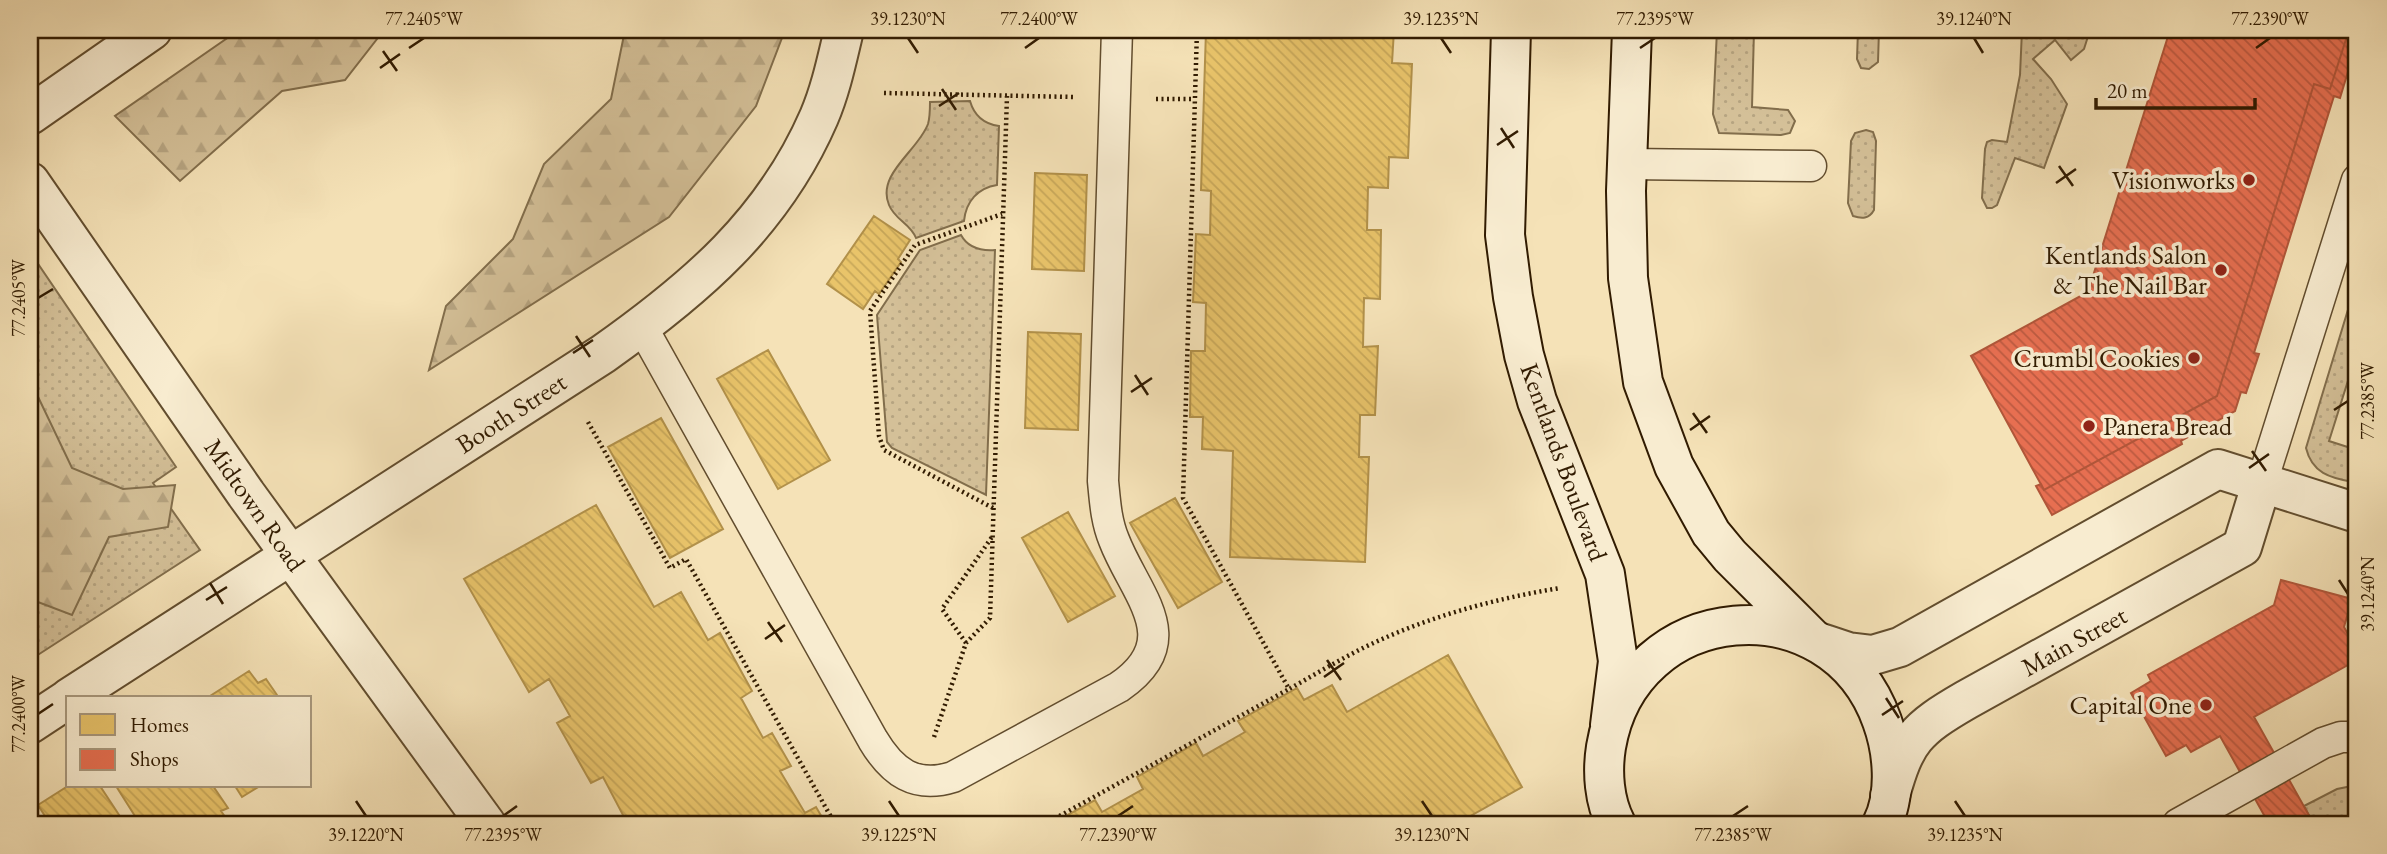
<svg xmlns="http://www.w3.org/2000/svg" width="2387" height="854" font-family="'EB Garamond',serif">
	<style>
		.green { fill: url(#green-dots); stroke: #826e4c; stroke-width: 2 }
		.forest { fill: url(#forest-firs); stroke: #826e4c; stroke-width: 2 }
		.homes { fill: url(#homes-back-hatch); stroke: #b2914a; stroke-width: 2 }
		.shops { fill: url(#shops-back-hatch); stroke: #b05639; stroke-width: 2 }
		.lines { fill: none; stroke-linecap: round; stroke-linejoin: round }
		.lane-casing { stroke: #624d2e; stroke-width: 33 }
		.street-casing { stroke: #624d2e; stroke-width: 42 }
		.secondary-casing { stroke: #311b01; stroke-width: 42 }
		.path { stroke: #311b01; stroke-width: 4.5; stroke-dasharray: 2 3.5; stroke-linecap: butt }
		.lane { stroke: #f8ecd0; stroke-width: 30 }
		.street { stroke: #f8ecd0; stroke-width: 38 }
		.secondary { stroke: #f8ecd0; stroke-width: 38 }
		.ticks { fill: none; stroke: #311b01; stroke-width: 2.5 }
		.poi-dot { fill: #8f2418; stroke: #f8ecd0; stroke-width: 2.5 }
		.labels { text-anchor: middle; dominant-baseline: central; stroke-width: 7; stroke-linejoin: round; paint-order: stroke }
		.poi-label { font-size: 26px; fill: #311b01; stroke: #f8ecd0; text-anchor: end }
		.street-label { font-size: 26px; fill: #311b01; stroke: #f8ecd0 }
		.neatline { fill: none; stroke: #311b01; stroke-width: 2.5 }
		.ticks-label { font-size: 18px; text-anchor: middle; fill: #311b01 }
	</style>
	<defs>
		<pattern id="green-dots" width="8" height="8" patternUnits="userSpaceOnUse" patternTransform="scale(1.75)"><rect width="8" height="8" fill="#d4c098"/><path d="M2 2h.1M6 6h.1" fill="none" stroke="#b6a481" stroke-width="1.8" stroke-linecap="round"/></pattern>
		<pattern id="forest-firs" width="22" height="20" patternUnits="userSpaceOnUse" patternTransform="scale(1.75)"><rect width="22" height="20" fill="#d4c098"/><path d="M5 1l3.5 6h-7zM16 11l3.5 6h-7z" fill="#b6a481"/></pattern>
		<pattern id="homes-back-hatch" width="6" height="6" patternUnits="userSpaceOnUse" patternTransform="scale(1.75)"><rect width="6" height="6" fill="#e9c46a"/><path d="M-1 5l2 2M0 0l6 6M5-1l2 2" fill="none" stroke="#c8a85a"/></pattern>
		<pattern id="shops-back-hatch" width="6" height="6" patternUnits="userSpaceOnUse" patternTransform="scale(1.75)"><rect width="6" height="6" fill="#e76f51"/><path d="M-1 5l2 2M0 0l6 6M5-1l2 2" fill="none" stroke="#bc5a41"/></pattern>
	</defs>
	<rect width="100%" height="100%" fill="#f5e2b7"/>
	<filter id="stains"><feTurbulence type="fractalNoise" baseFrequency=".00286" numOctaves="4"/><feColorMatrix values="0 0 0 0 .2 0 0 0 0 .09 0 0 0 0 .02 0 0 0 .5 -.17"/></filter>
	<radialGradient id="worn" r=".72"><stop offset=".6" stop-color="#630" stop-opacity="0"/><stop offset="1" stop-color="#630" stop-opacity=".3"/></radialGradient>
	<path class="green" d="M1717,30H1754L1752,107L1788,110L1795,121L1790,133L1781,135L1719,133L1713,114Z
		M1858,30H1879L1878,62L1869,69L1861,68L1857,59Z
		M2022,30H2090L2084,49L2071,60L2055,40L2033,59L2051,79L2067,104L2044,168L2015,158L1997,205L1992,208H1987L1982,198L1985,149L1987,142L1992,140L2007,142L2020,75Z
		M970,101C974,115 984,124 999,126L997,185C978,188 966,201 964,221L916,238C910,223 895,220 889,205C876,174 918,151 928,124C930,117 930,110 930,102Z
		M1866,130L1873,132L1876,141L1874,210C1869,219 1862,219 1853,216L1848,203L1851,141L1855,133Z
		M961,235C968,248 981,251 995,250L986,495L892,448L887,442L877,315L920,250Z
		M30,252L176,467L153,483L200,550L30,660Z
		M2357,280V352L2329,441L2357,450V482H2353C2330,478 2312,473 2306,448Z
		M2357,785V824H2302L2311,819L2304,806L2337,789Z"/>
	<path class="forest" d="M239,30H384L345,80L282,91L180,181L115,116Z
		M625,30H785L756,106L669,217L429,370L446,306L513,239L544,164L611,99Z
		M30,380L72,468L123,489L175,485L168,527L109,537L72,615L30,599Z"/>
	<path class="homes" d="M1206,30H1394L1392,63L1412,64L1408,158L1389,157L1388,188L1368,187L1367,230H1381L1380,299L1364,298L1363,347L1378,346L1375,415H1360L1359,457H1369L1365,562L1230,557L1233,451L1202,449L1203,417H1190L1191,351H1205L1206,303L1193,302L1196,234L1210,235L1211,191L1201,190Z
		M1035,173L1087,175L1084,271L1032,269Z
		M874,216L910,240L898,259L901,262L879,294L875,291L863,309L827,284Z
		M1028,332L1081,334L1078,430L1025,428Z
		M768,350L830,460L778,489L717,379Z
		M661,418L723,529L670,558L608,447Z
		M1175,498L1222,582L1178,608L1130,523Z
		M596,505L654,607L681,592L708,640L720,633L752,691L741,698L763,738L772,733L791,766L780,771L805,813L816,807L826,824H616L614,820L623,815L603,777L591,783L557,723L570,716L549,679L529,692L464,579Z
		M1068,512L1115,596L1068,622L1022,538Z
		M1448,655L1522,787L1456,824H1051L1095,800L1102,812L1143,789L1137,777L1196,743L1203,756L1245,732L1238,721L1297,688L1304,700L1332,685L1347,712Z
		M249,671L258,683L266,679L279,698H207Z
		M68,786H100L125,824H50L38,805Z
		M116,786H213L228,808L221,811L230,824H140Z
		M235,786H260L242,797Z"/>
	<path class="shops" d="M2170,30H2349L2330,89L2314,84L2217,396L2044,490L1971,356L2088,292Z
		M2349,30H2357V42L2340,98L2334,96L2254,353L2259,354L2246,393L2241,392L2235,411L2181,441L2182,444L2052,515L2036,486L2041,484L2044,490L2217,396L2314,84L2330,89Z
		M2281,580L2352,599L2344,627L2357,651V660L2254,717L2311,819L2302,824H2269L2220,736L2191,752L2186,745L2166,756L2131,693L2151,681L2148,675L2274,605Z"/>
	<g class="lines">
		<defs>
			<path id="lane" d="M1627,164L1811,166
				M642,327L873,740C892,772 915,789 953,777L1119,687C1188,640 1135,595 1114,540C1106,521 1105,501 1103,481L1117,30
				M2262,482L2357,180
				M2178,824L2323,743L2341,737H2357"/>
			<path id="street" d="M30,115L152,30
				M30,182L246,494L486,824
				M1815,641L1848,652L1873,655L1900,647L2218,469L2357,513
				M69,698L603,354C695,289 773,223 819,117C831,89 837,59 844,30
				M30,724L68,699
				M1890,796C1905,740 1916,729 1966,700L2242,547L2262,482"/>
			<path id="secondary" d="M1511,30L1505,235L1513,297L1524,355L1537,401L1605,574L1618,661L1610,725
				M1632,30L1626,191L1628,278L1643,382L1674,466L1711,533L1730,556L1815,641
				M1616,824C1604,801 1602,772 1606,747C1631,598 1832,581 1882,721C1893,751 1897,794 1882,824"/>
		</defs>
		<use href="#lane" class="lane-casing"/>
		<use href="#street" class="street-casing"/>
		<use href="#secondary" class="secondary-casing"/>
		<path class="path" d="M1197,30L1183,498L1289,689C1314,675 1339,660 1365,647C1427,617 1493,599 1560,588
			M884,93L1074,97
			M1156,99H1194
			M588,422L670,568L686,559L835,824
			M993,508L884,450L879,436L870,311L915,245L1002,214
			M966,643L942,609L992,537
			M934,737L966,643L990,618L1007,96
			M1045,824L1289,689"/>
		<use href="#lane" class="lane"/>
		<use href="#street" class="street"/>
		<use href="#secondary" class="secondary"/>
	</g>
	<path class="ticks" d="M908,38L918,53M1441,38L1451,53M1974,38L1983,53M409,48L424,38M1025,48L1039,38M1640,48L1655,38M2256,48L2270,38M383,51L397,71M380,68L400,54M942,89L956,110M939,106L959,93M1501,128L1514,148M1497,145L1518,131M2059,166L2073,186M2056,183L2076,169M38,298L53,289M576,336L590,357M573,353L593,340M1135,375L1148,395M1131,392L1152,378M2334,410L2348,401M1693,413L1707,433M1690,430L1710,416M2252,451L2266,471M2249,468L2269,454M2339,580L2348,594M210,583L223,604M206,600L227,587M768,622L782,642M765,639L785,625M1327,660L1341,680M1324,677L1344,663M1886,698L1899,718M38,714L53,704M1882,715L1903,701M356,801L366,816M889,801L899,816M1422,801L1432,816M1955,801L1965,816M503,816L517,806M1118,816L1133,806M1733,816L1748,806"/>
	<g class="poi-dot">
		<circle cx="2249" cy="180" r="7"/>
		<circle cx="2221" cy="270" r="7"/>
		<circle cx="2194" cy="358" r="7"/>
		<circle cx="2089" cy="426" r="7"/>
		<circle cx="2206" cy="705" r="7"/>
	</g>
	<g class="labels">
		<g class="poi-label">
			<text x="2235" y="180">Visionworks</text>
			<text x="2207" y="255">Kentlands Salon<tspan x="2207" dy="30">&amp; The Nail Bar</tspan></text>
			<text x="2180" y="358">Crumbl Cookies</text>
			<text x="2103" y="426" text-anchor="start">Panera Bread</text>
			<text x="2192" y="705">Capital One</text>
		</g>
		<g class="street-label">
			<text transform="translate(511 413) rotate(-33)">Booth Street</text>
			<text transform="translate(1564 462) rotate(70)">Kentlands Boulevard</text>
			<text transform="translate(255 505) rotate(55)">Midtown Road</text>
			<text transform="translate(2074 641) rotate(-29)">Main Street</text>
		</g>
	</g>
	<rect width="2387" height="854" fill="none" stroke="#f5e2b7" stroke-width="77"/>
	<rect x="66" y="696" width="245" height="91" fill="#f8ecd0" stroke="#a8987d" stroke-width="2"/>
	<rect x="80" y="714" width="35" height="21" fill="#e9c46a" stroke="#a8987d" stroke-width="2"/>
	<text x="130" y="732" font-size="21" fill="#311b01">Homes</text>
	<rect x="80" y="749" width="35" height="21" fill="#e76f51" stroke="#a8987d" stroke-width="2"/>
	<text x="130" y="766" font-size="21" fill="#311b01">Shops</text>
	<path d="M2096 98v10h159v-10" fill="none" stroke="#311b01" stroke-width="3.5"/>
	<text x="2107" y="98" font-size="21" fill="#311b01" stroke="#f8ecd0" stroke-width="5" paint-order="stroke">20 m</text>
	<rect x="38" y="38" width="2310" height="778" class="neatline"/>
	<g class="ticks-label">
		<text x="424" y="25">77.2405°W</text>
		<text x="908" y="25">39.1230°N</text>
		<text x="1039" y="25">77.2400°W</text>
		<text x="1441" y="25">39.1235°N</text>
		<text x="1655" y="25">77.2395°W</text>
		<text x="1974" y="25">39.1240°N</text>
		<text x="2270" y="25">77.2390°W</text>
		<text transform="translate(19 298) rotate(-90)" y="6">77.2405°W</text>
		<text transform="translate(2368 401) rotate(-90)" y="6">77.2385°W</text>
		<text transform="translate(2368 594) rotate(-90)" y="6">39.1240°N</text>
		<text transform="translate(19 714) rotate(-90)" y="6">77.2400°W</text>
		<text x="366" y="841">39.1220°N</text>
		<text x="503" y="841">77.2395°W</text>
		<text x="899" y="841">39.1225°N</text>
		<text x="1118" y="841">77.2390°W</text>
		<text x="1432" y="841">39.1230°N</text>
		<text x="1733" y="841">77.2385°W</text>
		<text x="1965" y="841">39.1235°N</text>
	</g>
	<rect width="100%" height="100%" filter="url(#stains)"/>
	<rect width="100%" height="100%" fill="url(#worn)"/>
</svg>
